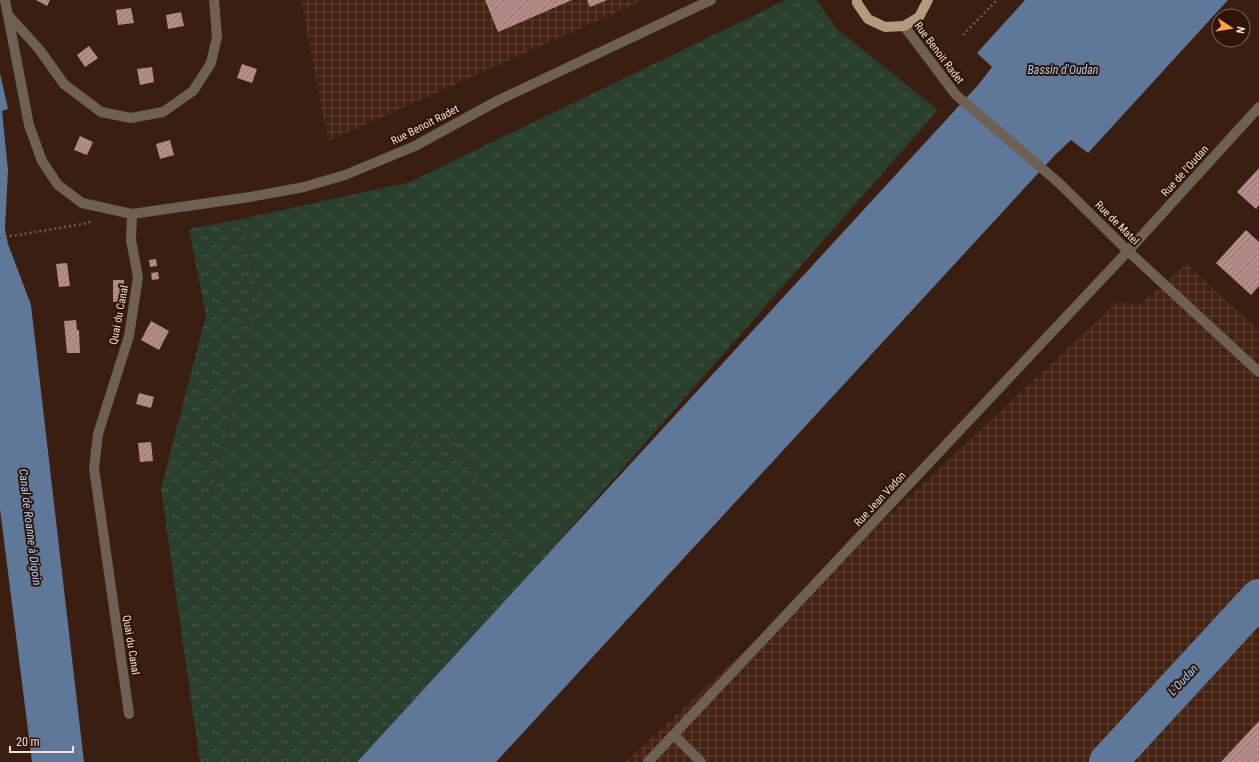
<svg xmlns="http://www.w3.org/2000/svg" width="1259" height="762" font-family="'Roboto Condensed',sans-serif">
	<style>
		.industrial { fill: url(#industrial-grid) }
		.grass { fill: url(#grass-tufts) }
		.forest { fill: url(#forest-crowns) }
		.water { fill: #5f789a }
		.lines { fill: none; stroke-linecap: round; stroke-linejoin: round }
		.river { stroke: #5f789a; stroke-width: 38 }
		.building { fill: url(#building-hatch) }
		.path { stroke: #755c50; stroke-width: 2.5; stroke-dasharray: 2 3; stroke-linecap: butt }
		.minor { stroke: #6e6053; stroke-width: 10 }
		.major { stroke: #b69a7e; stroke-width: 10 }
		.labels { text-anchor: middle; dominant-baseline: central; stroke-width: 4; stroke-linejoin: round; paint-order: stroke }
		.street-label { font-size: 11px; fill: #f1ded5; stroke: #2f1408 }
		.water-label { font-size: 12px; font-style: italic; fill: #a9cbf8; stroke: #2f1408 }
	</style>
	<defs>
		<pattern id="industrial-grid" width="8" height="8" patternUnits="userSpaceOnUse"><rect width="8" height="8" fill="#442212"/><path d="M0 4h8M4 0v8" fill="none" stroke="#5f4234"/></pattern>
		<pattern id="grass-tufts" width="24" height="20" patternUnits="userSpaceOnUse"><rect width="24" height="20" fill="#2a3f2e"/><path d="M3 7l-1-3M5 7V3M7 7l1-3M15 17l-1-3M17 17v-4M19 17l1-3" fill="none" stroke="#495a4b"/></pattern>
		<pattern id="forest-crowns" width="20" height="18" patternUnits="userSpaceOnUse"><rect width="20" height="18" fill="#2a3f2e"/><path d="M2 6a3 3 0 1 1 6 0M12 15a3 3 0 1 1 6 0" fill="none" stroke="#495a4b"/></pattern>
		<pattern id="building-hatch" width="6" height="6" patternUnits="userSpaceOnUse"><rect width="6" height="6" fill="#b48d89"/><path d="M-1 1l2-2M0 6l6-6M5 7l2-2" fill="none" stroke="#947773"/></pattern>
	</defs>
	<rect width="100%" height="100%" fill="#391e11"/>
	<path class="industrial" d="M301,0H644L328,141Z
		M1186,264L1259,330V762H626L1116,303L1141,304Z"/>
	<path class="grass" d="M786,0H816L837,29L938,110L529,575L450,433L212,493L259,303L242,219L410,182Z"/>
	<path class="forest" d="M242,219L259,303L212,492L450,433L529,575L357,762H200L161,489L206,315L189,229Z"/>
	<path class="water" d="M1025,0H1228L1088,153L1071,140L1055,155L496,762H357L979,84L992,67L977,53Z
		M0,73L8,109L2,111L8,170L5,229L8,244L31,305L84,762H32L0,509Z"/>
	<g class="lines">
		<path class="river" d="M1108,762L1259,598"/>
	</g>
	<path class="building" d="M36,0H50L47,6Z
		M485,0H572L498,32Z
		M587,0H607L590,7Z
		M131,8L134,23L118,25L116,10Z
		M181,12L184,26L168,29L166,15Z
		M89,46L98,58L85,67L77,55Z
		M242,64L257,69L252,83L237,78Z
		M152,67L154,82L140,85L137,69Z
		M80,136L93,142L87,155L74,150Z
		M170,140L174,155L160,159L156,144Z
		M1259,168V205L1256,209L1237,192Z
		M1246,230L1259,242V286L1251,295L1216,263Z
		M156,259L157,266L150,267L149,260Z
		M67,263L70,286L59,287L56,264Z
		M158,272L159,279L152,280L151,273Z
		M113,280H124V301L113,302Z
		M76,320L77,330H79L80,353H67L64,321Z
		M151,321L169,331L159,350L141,340Z
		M139,393L154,397L151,408L136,404Z
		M151,442L153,461L140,462L138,443Z
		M1259,721V762H1221Z"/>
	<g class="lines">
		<path class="path" d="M963,35L997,0
			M0,238L88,223L91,221"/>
		<path class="minor" d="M5,0L29,125L42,161L58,185L82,203L132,214L250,197L304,187L345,175L415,146L499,100L711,0
			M8,15L39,49L64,84L101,112L131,118L163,112L193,91L211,63L217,37L214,0
			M904,26L956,95L1059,183L1128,251L1259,372
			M129,714L94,468L98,434L129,336L138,277L131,240L132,214
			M674,735L701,762
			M648,762L1128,251L1259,107"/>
		<path class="major" d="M857,0V3L868,19L885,27L904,26L919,17L928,0"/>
	</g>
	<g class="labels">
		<g class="street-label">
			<text transform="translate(939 53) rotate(53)">Rue Benoit Radet</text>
			<text transform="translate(425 125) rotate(-27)">Rue Benoit Radet</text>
			<text transform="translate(1185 171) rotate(-48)">Rue de l'Oudan</text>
			<text transform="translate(1117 223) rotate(45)">Rue de Matel</text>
			<text transform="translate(119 315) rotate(-79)">Quai du Canal</text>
			<text transform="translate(880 499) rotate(-47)">Rue Jean Vadon</text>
			<text transform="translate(131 645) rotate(81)">Quai du Canal</text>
		</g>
		<g class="water-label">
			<text x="1063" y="70">Bassin d'Oudan</text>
			<text transform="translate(30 527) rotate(83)">Canal de Roanne à Digoin</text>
			<text transform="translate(1183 680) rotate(-47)">L'Oudan</text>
		</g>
	</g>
	<g transform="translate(1231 28) rotate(102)"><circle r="19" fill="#2f1408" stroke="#7d655a"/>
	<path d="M0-3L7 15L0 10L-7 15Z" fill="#fa9f4e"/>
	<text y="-6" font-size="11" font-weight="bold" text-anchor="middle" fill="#f1ded5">N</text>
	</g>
	<path d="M10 746v6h63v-6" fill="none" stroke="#f1ded5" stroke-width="2"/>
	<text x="16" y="746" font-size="12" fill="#f1ded5" stroke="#2f1408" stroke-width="3" paint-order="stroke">20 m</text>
</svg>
